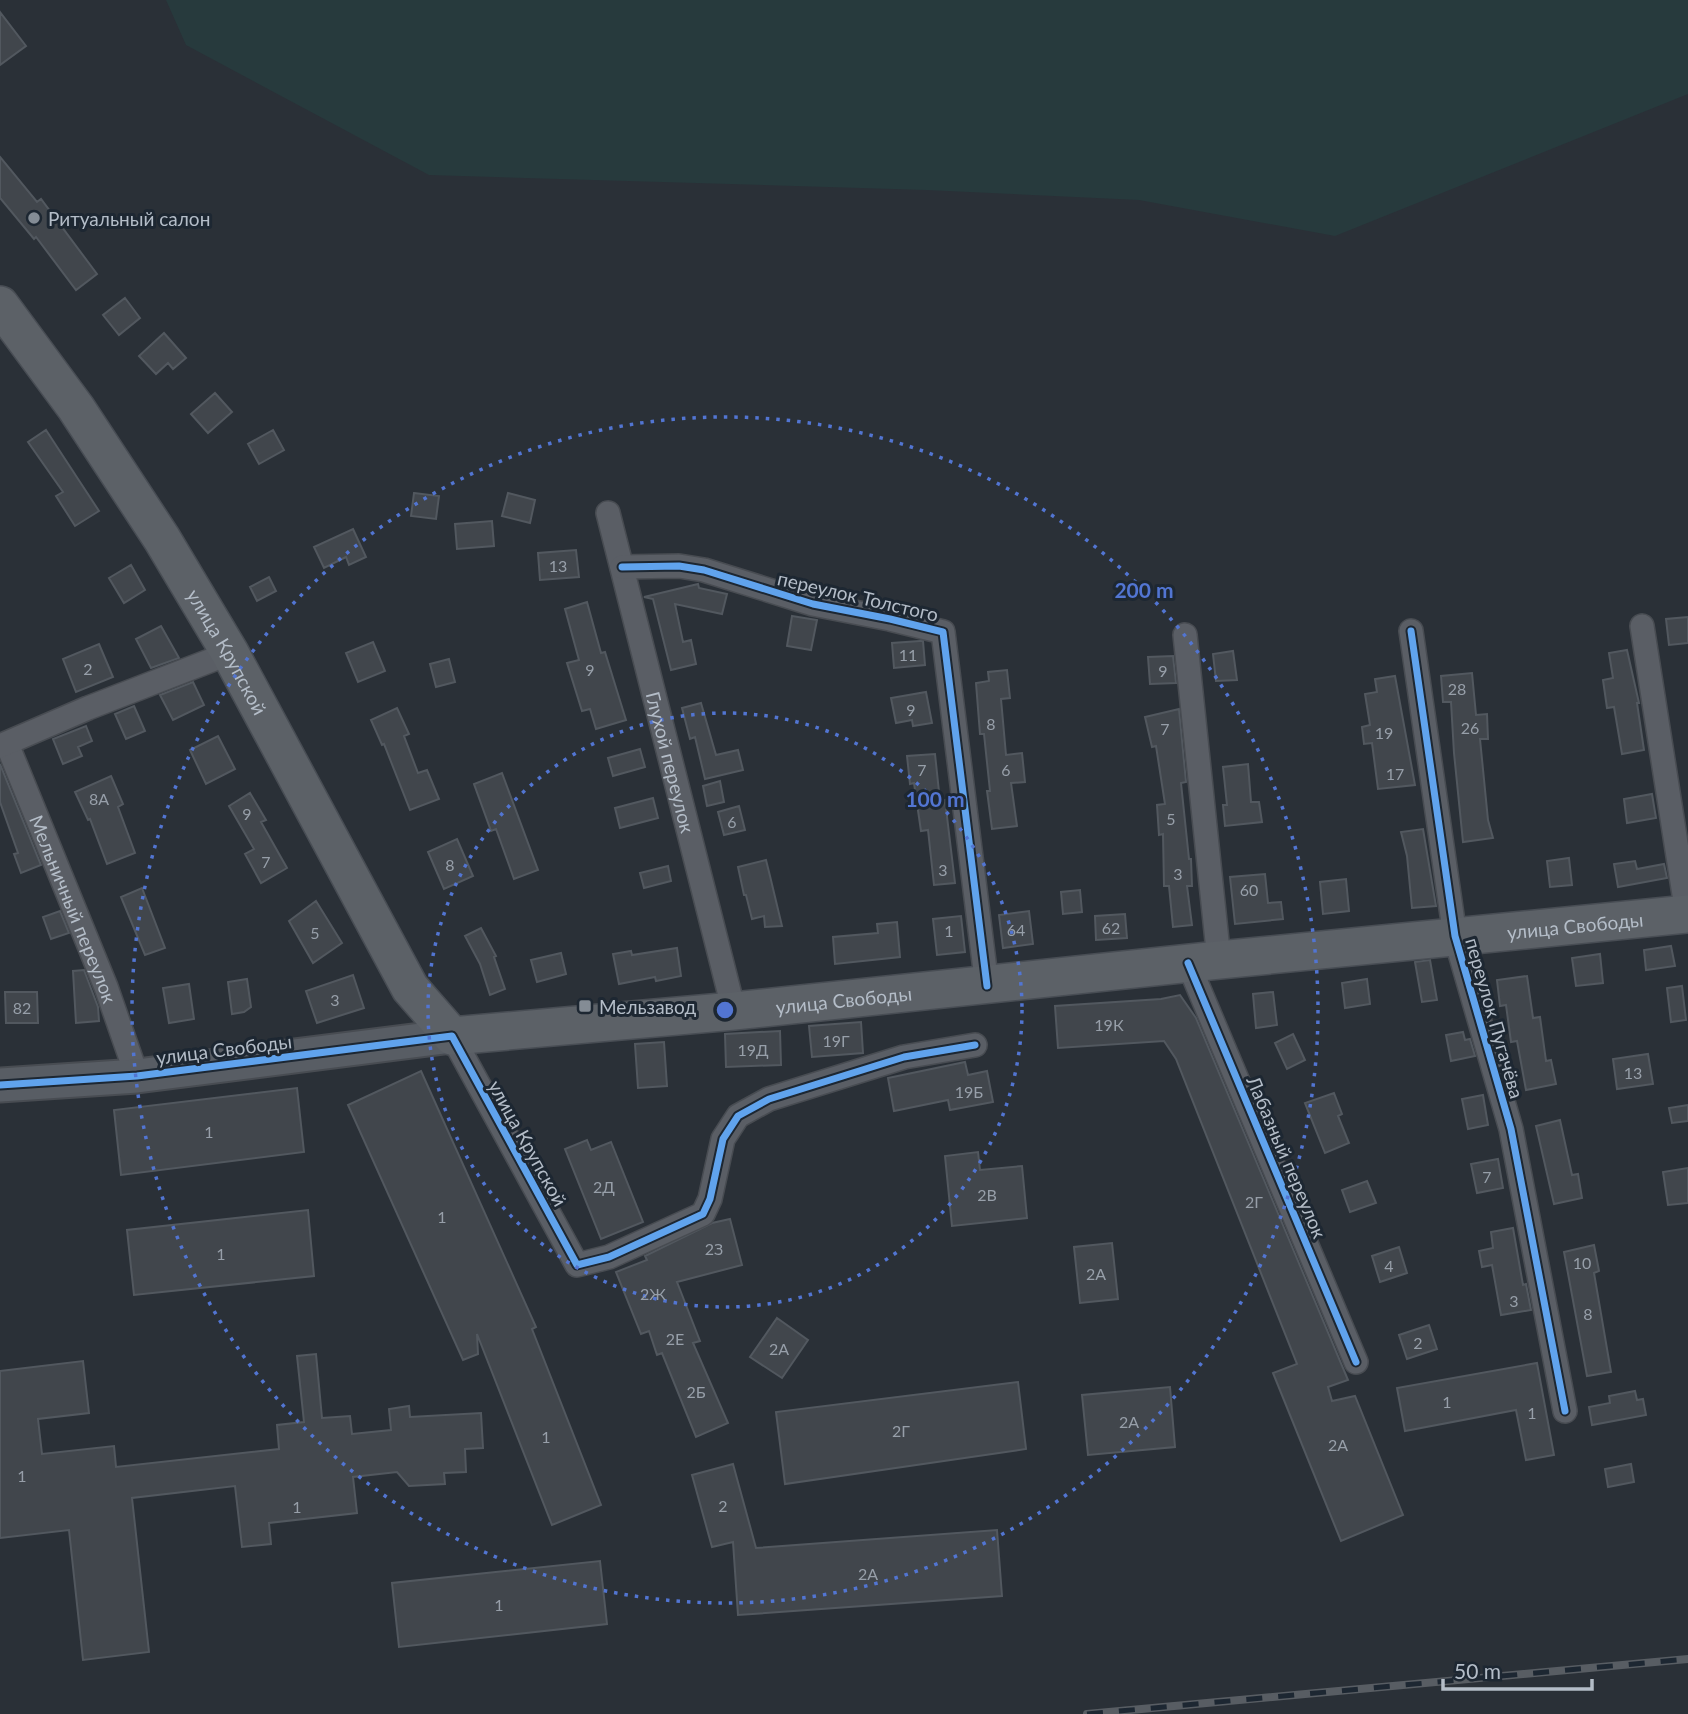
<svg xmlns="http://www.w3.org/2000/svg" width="1688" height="1714" font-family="Lato,sans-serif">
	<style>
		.green { fill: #273a3d }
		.building { fill: #41464c; stroke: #52585f; stroke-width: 2 }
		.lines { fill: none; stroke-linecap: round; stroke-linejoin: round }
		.street-casing { stroke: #484c52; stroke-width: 26 }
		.secondary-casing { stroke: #484c52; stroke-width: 37 }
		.primary-casing { stroke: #484d54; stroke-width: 40 }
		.street { stroke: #5a5e65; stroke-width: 23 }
		.secondary { stroke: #585d64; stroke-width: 33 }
		.primary { stroke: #5c6167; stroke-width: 37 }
		.rail-casing { stroke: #585d63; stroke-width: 8 }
		.rail { stroke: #1d2732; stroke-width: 5; stroke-dasharray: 16; stroke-linecap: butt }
		.cycleway-casing { stroke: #1d2732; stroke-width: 11 }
		.cycleway { stroke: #60a3ed; stroke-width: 7 }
		.ring { fill: none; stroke: #5275d2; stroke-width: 3.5; stroke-dasharray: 3.5 7 }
		.poi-dot { fill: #848c95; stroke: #1d2732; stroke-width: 2.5 }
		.labels { text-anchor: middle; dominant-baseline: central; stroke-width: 6; stroke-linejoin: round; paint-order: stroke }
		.number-label { font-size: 16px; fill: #979fa9 }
		.poi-label { font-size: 19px; fill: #b4bdc8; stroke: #1d2732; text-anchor: start }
		.street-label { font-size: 19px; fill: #b4bdc8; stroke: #1d2732 }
		.centre { fill: #5275d2; stroke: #1d2732; stroke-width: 3.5 }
		.ring-label { font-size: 21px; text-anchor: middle; font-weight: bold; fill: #5275d2; stroke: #1d2732; stroke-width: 6; stroke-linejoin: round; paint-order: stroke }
	</style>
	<rect width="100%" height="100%" fill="#2a3037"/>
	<path class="green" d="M166,0H1688V94L1335,236L1139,200L926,190L429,175L186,45Z"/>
	<path class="building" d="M0,12L26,46L0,65Z
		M0,157L37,202L41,199L97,274L76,290L36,237L34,239L0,198Z
		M125,298L140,318L119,335L103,315Z
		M164,333L186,358L173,369L168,363L156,374L139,356Z
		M215,393L232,412L208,433L191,414Z
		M46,430L99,511L75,526L56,496L63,492L28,442Z
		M273,430L284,450L259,464L248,444Z
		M414,493L439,496L436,519L411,516Z
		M508,493L535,500L530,523L502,516Z
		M492,521L494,546L457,549L455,524Z
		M353,529L366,557L349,565L346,557L324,568L314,547Z
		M576,550L579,577L540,580L538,553Z
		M131,565L145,590L124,603L109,578Z
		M269,577L276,591L257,601L250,587Z
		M698,584L699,588L727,594L722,614L675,604L683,642L691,640L696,664L671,670L653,599L644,597Z
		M587,602L601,653L605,652L626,720L596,729L590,709L582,711L567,663L579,660L565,609Z
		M792,616L817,620L811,650L787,646Z
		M1688,617V643L1669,645L1666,619Z
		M161,626L179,658L151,668L136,639Z
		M920,641H923L925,665L894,668L892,643Z
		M373,642L385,671L358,682L346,653Z
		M99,644L113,677L76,692L63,659Z
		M1627,650L1639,703H1637L1644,750L1622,754L1614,707L1607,708L1603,680L1613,678L1609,653Z
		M1233,651L1237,680L1216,681L1213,654Z
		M1173,656L1176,683L1150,684L1148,657Z
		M449,659L455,682L436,687L430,664Z
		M1007,670L1010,698L1001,699L1006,755L1022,753L1025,782L1011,783L1017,826L992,829L987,791H990L984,734H980L976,683L989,681L988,672Z
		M1472,673L1476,715L1487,714L1488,739H1480L1488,820L1493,838L1463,842L1454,753L1451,702H1443L1441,676Z
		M1395,676L1415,785L1378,789L1372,743L1364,744L1362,727L1370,725L1365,694L1377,692L1375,679Z
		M193,682L204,705L173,720L160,695Z
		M926,692L932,723L913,726L912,720L896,723L891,698Z
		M701,703L716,755L738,750L743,770L705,779L695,737L690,739L682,708Z
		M134,706L145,731L126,739L115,714Z
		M397,708L409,734L404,736L418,773L427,770L439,799L410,810L384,744L382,745L371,720Z
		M1179,709L1186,782L1181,783L1189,859H1191L1192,886H1187L1192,925L1173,927L1169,886H1164L1163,834L1159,835L1157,805L1165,804L1156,746L1152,747L1145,717Z
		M86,726L92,741L78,747L82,756L63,764L53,739Z
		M218,736L235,769L206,784L190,750Z
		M640,749L645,767L613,776L608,758Z
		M935,754L940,801L945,800L955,883L934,885L928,830L921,831L914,783L910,784L907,756Z
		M0,764L41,865L21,873L14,854L18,853L0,802Z
		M1248,764L1251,802H1259L1262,822L1225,826L1223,805H1227L1223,767Z
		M502,773L538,870L514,879L496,829L491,831L474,784Z
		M111,776L123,804L118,807L135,853L107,864L90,819L88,820L75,792Z
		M720,781L724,802L707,806L703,786Z
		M250,793L266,820L261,822L287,868L261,883L245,854L254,849L229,806Z
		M1652,794L1656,818L1627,823L1624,799Z
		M653,798L658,818L620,828L615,808Z
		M739,806L745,830L724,835L718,812Z
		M1423,829L1436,906L1412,908L1407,856L1401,832Z
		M457,839L473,876L444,889L428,852Z
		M1569,858L1572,885L1550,887L1547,861Z
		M766,860L770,876L782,926L765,927L764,916L752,919L746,895H744L738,867Z
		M1635,861L1637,869L1664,864L1667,878L1618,887L1614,864Z
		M668,866L671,881L644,888L640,873Z
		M1265,874L1268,903L1281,902L1283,919L1235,924L1230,877Z
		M1346,879L1349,911L1323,914L1320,882Z
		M142,888L165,948L145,955L121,897Z
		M1080,890L1082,912L1063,914L1061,892Z
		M316,901L342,943L313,963L289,921Z
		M60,911L69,933L51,939L43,917Z
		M1029,911L1033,944L1003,948L999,915Z
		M1125,914L1127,938L1096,940L1095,916Z
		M961,916L965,952L937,955L933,919Z
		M897,922L900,957L835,964L833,937L878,933L877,924Z
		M481,928L496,956L494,957L505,989L490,995L480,964L465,936Z
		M1671,946L1675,966L1646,970L1644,950Z
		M677,948L681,976L656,981L655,977L619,984L613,954L631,951L632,955Z
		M561,953L566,974L537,982L531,960Z
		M1600,954L1603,983L1576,986L1572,958Z
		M1430,960L1437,1000L1422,1002L1415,962Z
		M84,970L98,1007L99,1021L76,1023L73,971Z
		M353,975L364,1008L317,1023L306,991Z
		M1527,976L1533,1018L1540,1017L1546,1061L1551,1060L1556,1084L1526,1090L1517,1041L1511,1042L1506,1005L1500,1006L1497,980Z
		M247,979L251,1007L244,1012L232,1014L228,982Z
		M1367,979L1370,1004L1345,1008L1342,983Z
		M189,984L194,1019L169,1023L163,988Z
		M1682,986L1686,1020L1671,1022L1667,988Z
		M5,992H37L38,1023H6Z
		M1273,992L1277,1025L1256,1028L1253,994Z
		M1180,995L1196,1018L1348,1380L1328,1387L1332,1401L1355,1396L1403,1515L1341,1541L1273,1373L1297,1364L1176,1059L1164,1041L1058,1048L1055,1006L1161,999Z
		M861,1022L863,1053L812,1057L809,1026Z
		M780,1031L781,1065L726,1067L725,1034Z
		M1463,1032L1465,1040L1470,1039L1475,1056L1451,1061L1446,1035Z
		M1293,1034L1305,1060L1287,1069L1275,1043Z
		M664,1042L667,1086L638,1088L635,1044Z
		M1648,1054L1653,1084L1617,1089L1613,1059Z
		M965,1062L968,1075L987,1071L993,1102L950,1110L948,1100L894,1111L888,1078Z
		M421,1071L536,1327L532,1329L601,1505L552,1525L477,1334L478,1354L463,1360L348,1105Z
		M297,1088L304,1152L121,1175L114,1110Z
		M1334,1093L1342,1114L1338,1116L1349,1143L1325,1153L1305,1103Z
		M1483,1095L1488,1125L1468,1129L1462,1099Z
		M1688,1105V1121L1672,1123L1669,1108Z
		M1560,1120L1572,1175L1578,1174L1582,1198L1554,1204L1536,1126Z
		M587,1140L591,1150L611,1142L643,1222L601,1239L565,1149Z
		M978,1152L980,1170L1022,1166L1027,1218L952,1226L945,1156Z
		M1498,1159L1503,1188L1477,1193L1471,1164Z
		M1688,1168V1203L1668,1205L1663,1172Z
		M1367,1181L1376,1203L1350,1212L1342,1190Z
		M308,1210L314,1276L134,1295L127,1230Z
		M730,1219L742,1265L677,1282L700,1341L693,1343L728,1423L696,1437L662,1353L657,1355L649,1331L641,1334L616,1272L647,1260L645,1256L712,1223Z
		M1513,1228L1523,1285L1526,1284L1531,1310L1501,1315L1492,1265L1482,1267L1479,1251L1493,1248L1491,1232Z
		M1112,1243L1118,1299L1080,1303L1074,1247Z
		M1594,1245L1599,1271L1594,1273L1611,1372L1587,1376L1564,1252Z
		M1399,1247L1407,1273L1380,1282L1372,1256Z
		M777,1318L808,1340L782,1378L750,1357Z
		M1429,1325L1437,1349L1407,1359L1399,1335Z
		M316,1354L322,1418L350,1416L352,1434L391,1430L389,1409L409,1406L410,1417L481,1413L483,1448L465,1449L466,1472L444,1473L445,1484L409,1486L397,1472L353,1477L357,1513L269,1523L271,1544L242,1547L235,1486L132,1498L149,1652L83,1660L69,1530L0,1538V1371L83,1361L89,1413L38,1419L42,1454L114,1446L116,1467L279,1449L277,1425L304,1422L297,1356Z
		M1537,1363L1554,1455L1526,1460L1516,1410L1405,1431L1397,1388Z
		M1018,1382L1026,1449L785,1484L776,1412Z
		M1170,1387L1175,1447L1088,1455L1082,1395Z
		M1635,1391L1637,1400L1643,1399L1646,1415L1592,1425L1589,1407L1610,1403L1609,1396Z
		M733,1464L756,1548L997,1530L1002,1596L738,1615L733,1542L712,1547L692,1475Z
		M1631,1464L1634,1482L1608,1487L1605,1469Z
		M600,1561L607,1624L399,1647L392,1583Z"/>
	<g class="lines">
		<defs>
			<g id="street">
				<path id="s1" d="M608,513L734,1011"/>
				<path d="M622,567L679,566L704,570L813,604L890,619L943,632L987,986"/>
				<path d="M1642,626L1688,920"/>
				<path d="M1411,631L1455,936L1511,1129L1565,1411"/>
				<path d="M1185,635L1219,960"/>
				<path id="s2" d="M7,744L106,987L137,1076"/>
				<path d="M0,746L88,708L230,653"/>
				<path d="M1188,963L1356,1362"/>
				<path d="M452,1036L577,1265L609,1257L703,1214L710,1199L723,1139L738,1116L769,1099L904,1057L975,1045"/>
			</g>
			<path id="secondary" d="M0,1085L137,1076L452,1036"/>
			<g id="primary">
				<path id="s3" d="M0,305L76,408L162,539L230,653L410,988L452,1036L734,1011L1219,960L1688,914"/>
			</g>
		</defs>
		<use href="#street" class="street-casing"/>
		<use href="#secondary" class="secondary-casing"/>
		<use href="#primary" class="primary-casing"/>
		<use href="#street" class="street"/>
		<use href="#secondary" class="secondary"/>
		<use href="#primary" class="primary"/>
		<defs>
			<path id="rail" d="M1087,1714L1688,1659"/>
		</defs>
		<use href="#rail" class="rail-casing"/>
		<use href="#rail" class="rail"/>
		<defs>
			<path id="cycleway" d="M622,567L679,566L704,570L813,604L890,619L943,632L987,986
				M1411,631L1455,936L1511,1129L1565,1411
				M1188,963L1356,1362
				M0,1085L137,1076L452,1036L577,1265L609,1257L703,1214L710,1199L723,1139L738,1116L769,1099L904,1057L975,1045"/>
		</defs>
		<use href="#cycleway" class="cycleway-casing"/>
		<use href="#cycleway" class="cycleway"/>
	</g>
	<g class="ring">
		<circle cx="725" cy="1010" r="297"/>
		<circle cx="725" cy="1010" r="593"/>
	</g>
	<g class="poi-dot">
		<circle cx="34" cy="218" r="7"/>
		<rect x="578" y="999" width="14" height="14" rx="3.5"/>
	</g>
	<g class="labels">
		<g class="number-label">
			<text x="558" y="565">13</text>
			<text x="908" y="654">11</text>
			<text x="88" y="668">2</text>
			<text x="590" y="669">9</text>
			<text x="1163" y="670">9</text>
			<text x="1457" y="688">28</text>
			<text x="911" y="709">9</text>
			<text x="991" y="723">8</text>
			<text x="1470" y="727">26</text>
			<text x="1165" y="728">7</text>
			<text x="1384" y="732">19</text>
			<text x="922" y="769">7</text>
			<text x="1006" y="769">6</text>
			<text x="1395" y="773">17</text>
			<text x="99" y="798">8А</text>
			<text x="247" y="813">9</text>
			<text x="1171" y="818">5</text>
			<text x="732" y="821">6</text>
			<text x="266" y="861">7</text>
			<text x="450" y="864">8</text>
			<text x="943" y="869">3</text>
			<text x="1178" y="873">3</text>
			<text x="1249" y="889">60</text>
			<text x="1111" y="927">62</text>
			<text x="1016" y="929">64</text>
			<text x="949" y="930">1</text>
			<text x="315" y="932">5</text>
			<text x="335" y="999">3</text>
			<text x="22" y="1007">82</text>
			<text x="1109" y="1024">19К</text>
			<text x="836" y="1040">19Г</text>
			<text x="753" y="1049">19Д</text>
			<text x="1633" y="1072">13</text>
			<text x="969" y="1091">19Б</text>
			<text x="209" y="1131">1</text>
			<text x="1487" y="1176">7</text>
			<text x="604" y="1186">2Д</text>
			<text x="987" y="1194">2В</text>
			<text x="1254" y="1201">2Г</text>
			<text x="442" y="1216">1</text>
			<text x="714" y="1248">2З</text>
			<text x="221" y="1253">1</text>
			<text x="1582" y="1262">10</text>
			<text x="1389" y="1265">4</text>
			<text x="1096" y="1273">2А</text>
			<text x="653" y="1293">2Ж</text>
			<text x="1514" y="1300">3</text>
			<text x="1588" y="1313">8</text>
			<text x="675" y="1338">2Е</text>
			<text x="1418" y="1342">2</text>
			<text x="779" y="1348">2А</text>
			<text x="696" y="1391">2Б</text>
			<text x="1447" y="1401">1</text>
			<text x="1532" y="1412">1</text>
			<text x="1129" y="1421">2А</text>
			<text x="901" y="1430">2Г</text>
			<text x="546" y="1436">1</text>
			<text x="1338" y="1444">2А</text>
			<text x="22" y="1475">1</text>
			<text x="723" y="1505">2</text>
			<text x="297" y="1506">1</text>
			<text x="868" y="1573">2А</text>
			<text x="499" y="1604">1</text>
		</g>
		<g class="poi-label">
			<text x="48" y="218">Ритуальный салон</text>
			<text x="599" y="1006">Мельзавод</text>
		</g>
		<g class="street-label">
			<text transform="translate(858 596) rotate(13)">переулок Толстого</text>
			<text stroke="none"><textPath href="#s3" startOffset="415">улица Крупской</textPath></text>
			<text stroke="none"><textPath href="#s1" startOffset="257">Глухой переулок</textPath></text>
			<text stroke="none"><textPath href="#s2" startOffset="178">Мельничный переулок</textPath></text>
			<text stroke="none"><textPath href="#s3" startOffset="1990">улица Свободы</textPath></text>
			<text stroke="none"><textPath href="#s3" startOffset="1255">улица Свободы</textPath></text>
			<text transform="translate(1495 1018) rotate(74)">переулок Пугачёва</text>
			<text transform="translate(224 1049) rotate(-7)">улица Свободы</text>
			<text transform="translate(528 1143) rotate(61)">улица Крупской</text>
			<text transform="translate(1287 1157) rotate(67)">Лабазный переулок</text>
		</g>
	</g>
	<circle cx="725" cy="1010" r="10" class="centre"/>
	<g class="ring-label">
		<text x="1144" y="598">200 m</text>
		<text x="935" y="807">100 m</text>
	</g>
	<path d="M1443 1679v10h149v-10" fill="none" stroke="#b4bdc8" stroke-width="3.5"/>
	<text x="1454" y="1679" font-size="21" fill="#b4bdc8" stroke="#1d2732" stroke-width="5" paint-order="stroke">50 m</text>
</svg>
